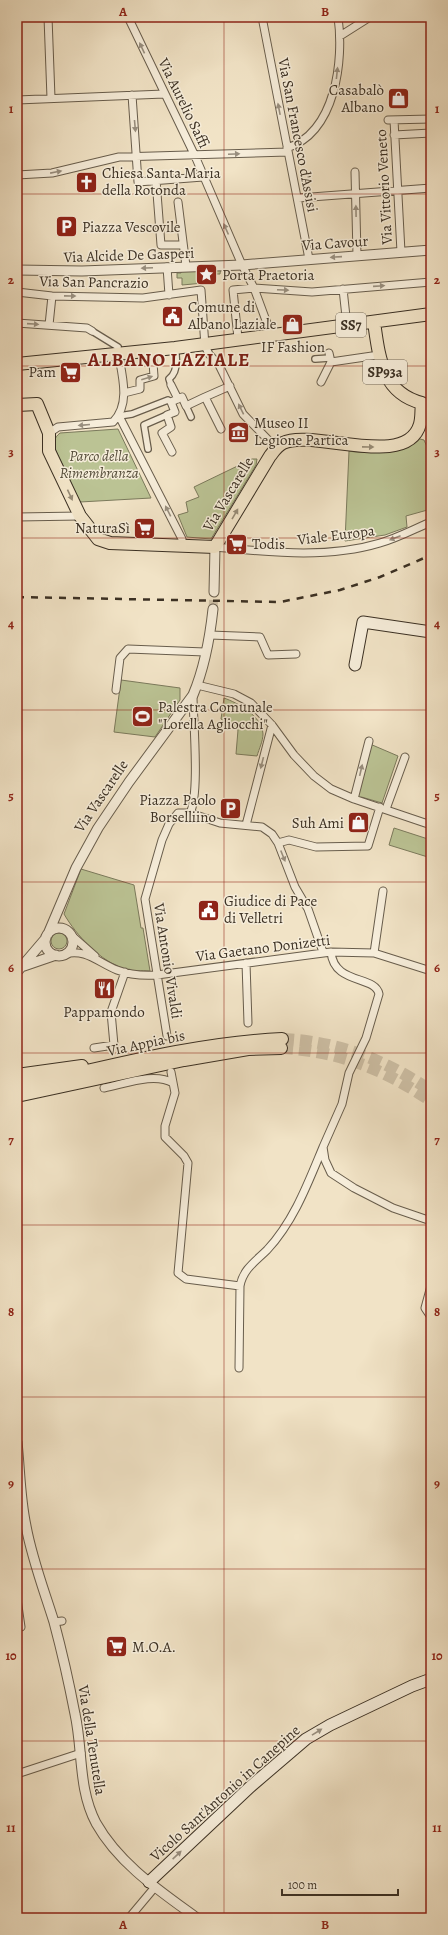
<svg xmlns="http://www.w3.org/2000/svg" width="448" height="1935" font-family="Alegreya,serif">
	<style>
		.green { fill: #bbc394; stroke: #7b7a5c }
		.lines { fill: none; stroke-linecap: round; stroke-linejoin: round }
		.tertiary-tunnel { stroke: #cdbfa5; stroke-width: 9; stroke-dasharray: 9 4.5; stroke-linecap: butt }
		.trunk-tunnel { stroke: #cdbfa5; stroke-width: 12; stroke-dasharray: 12 6; stroke-linecap: butt }
		.pedestrian-casing { stroke: #685d4c; stroke-width: 8 }
		.minor-casing { stroke: #685d4c; stroke-width: 9 }
		.tertiary-casing { stroke: #685d4c; stroke-width: 11 }
		.secondary-casing { stroke: #3b3023; stroke-width: 13 }
		.primary-casing { stroke: #3b3023; stroke-width: 14 }
		.trunk-casing { stroke: #3b3023; stroke-width: 14 }
		.pedestrian { stroke: #f6edda; stroke-width: 5.5 }
		.minor { stroke: #f6edda; stroke-width: 7 }
		.tertiary { stroke: #f6edda; stroke-width: 9 }
		.secondary { stroke: #f6edda; stroke-width: 11 }
		.primary { stroke: #f1e3c6; stroke-width: 12 }
		.trunk { stroke: #f1e3c6; stroke-width: 12 }
		.rail { stroke: #3b3023; stroke-width: 2.5; stroke-dasharray: 7 7; stroke-linecap: butt }
		.oneway { fill: #988e7e }
		.oneway2 { fill: #968a74 }
		.grid { fill: none; stroke: #8f2418; stroke-width: 1; stroke-opacity: 0.55 }
		.labels { text-anchor: middle; dominant-baseline: central; stroke-width: 3; stroke-linejoin: round; paint-order: stroke }
		.shield { fill: #f6edda; stroke: #73695a; stroke-width: 1 }
		.shield-label { font-size: 14px; font-weight: bold; fill: #3b3023 }
		.poi-label { font-size: 15px; fill: #3b3023; stroke: #f6edda; text-anchor: start }
		.street-label { font-size: 15px; fill: #3b3023; stroke: #f6edda }
		.park-label { font-size: 15px; font-style: italic; fill: #554d3a; stroke: #f6edda }
		.district-label { font-size: 19px; font-weight: bold; letter-spacing: 1px; fill: #7a1f14; stroke: #f6edda }
		.neatline { fill: none; stroke: #8f2418; stroke-width: 1.5 }
		.grid-label { font-size: 13px; text-anchor: middle; font-weight: bold; fill: #8f2418 }
	</style>
	<rect width="100%" height="100%" fill="#f1e3c6"/>
	<filter id="stains"><feTurbulence type="fractalNoise" baseFrequency=".005" numOctaves="4"/><feColorMatrix values="0 0 0 0 .2 0 0 0 0 .09 0 0 0 0 .02 0 0 0 .5 -.17"/></filter>
	<radialGradient id="worn" r=".72"><stop offset=".6" stop-color="#630" stop-opacity="0"/><stop offset="1" stop-color="#630" stop-opacity=".3"/></radialGradient>
	<path class="green" d="M221,266L220,274H214L215,282L182,285V278H177V273H181V269Z
		M118,429L151,498L80,502L55,449C53,442 54,438 60,433Z
		M416,438L424,440L428,449L431,451V509L406,516L407,527L385,535L345,541L349,451C373,456 393,445 416,438Z
		M252,459H257L256,465L211,539L187,537L178,515L188,512L186,502L199,497L194,487Z
		M121,680L180,688V700L155,737L114,732Z
		M224,698C238,703 262,716 263,734C263,741 259,749 257,756L236,754L238,730L221,719Z
		M370,744L398,756L382,803L358,796Z
		M394,828L431,840V858L389,845Z
		M81,869L134,885L141,928H143L150,971C142,970 132,972 125,969C101,962 76,935 64,914Z
		M51 941a8 8 0 1 1 16 0a8 8 0 1 1-16 0Z"/>
	<g class="lines">
		<path class="tertiary-tunnel" d="M213,609L214,592"/>
		<path class="trunk-tunnel" d="M282,1039C337,1041 386,1060 431,1091
			M281,1048C339,1051 384,1069 431,1101"/>
		<defs>
			<path id="pedestrian" d="M92,331L118,347
				M315,359L330,358
				M171,385L169,379C178,372 177,358 175,348
				M186,406L191,417
				M119,416L132,414L168,400L171,402
				M148,449L144,425L167,415"/>
			<path id="minor" d="M48,17L51,98
				M128,17L195,156L242,265L254,288L271,334
				M262,17L309,259
				M340,36L370,17
				M132,95L138,182L203,177
				M17,100L164,94
				M388,120L431,119
				M394,120L401,252
				M394,135L431,133
				M287,148C336,132 344,60 338,17
				M355,172L357,255
				M17,175L52,173L119,157L288,152
				M156,180L161,245H183
				M298,198L431,188
				M178,202L186,266
				M167,267L169,295
				M343,289L347,326
				M17,292L52,296L143,298L201,290L205,346L209,354L219,365L243,414L276,448
				M17,323L87,328L92,331
				M49,325L52,296
				M238,338L233,290L254,288L312,292L431,282
				M329,353L331,362L379,355
				M321,382L331,362
				M171,385L178,399
				M124,393L140,389V380L154,376L152,350
				M119,416L182,539V546
				M221,429L205,397L230,386
				M49,433L58,427L113,422C131,404 122,375 118,352
				M172,452L162,433L171,427L167,415L175,412L171,402L182,397L186,406L205,397
				M17,517L80,516
				M215,547C269,552 327,559 380,543C398,538 414,529 431,522
				M210,635L260,637L268,655L296,654
				M197,685L234,694L251,703L272,725L294,755L314,776L331,789L354,799L431,825
				M116,690L120,658L128,649L205,652
				M354,799L369,741
				M386,809L405,757
				M190,813C200,794 193,719 193,695
				M246,825L272,725
				M278,843L289,840L316,847L368,846L380,807
				M69,933L95,956
				M331,952C334,985 375,975 379,994L366,1038L349,1073L342,1104L323,1147L325,1160L331,1173L354,1188L393,1208L431,1221
				M374,953L383,891
				M65,954C85,948 99,963 117,970C130,975 143,976 157,975L331,952L374,953L431,971
				M246,963L248,1023
				M167,1036L145,899L162,840L169,824L178,813H190L220,823L262,827L272,834L278,843L295,887L308,909L323,952
				M94,1048L114,1045L111,1012L125,972
				M171,1072L175,1093L165,1126V1137L184,1156L188,1163L178,1273L186,1279L240,1286
				M104,1088C125,1084 154,1072 173,1083
				M431,1286L425,1308L431,1317
				M239,1368L240,1286C243,1269 256,1261 267,1250C294,1221 308,1183 323,1147
				M17,1599L21,1627
				M54,1622L62,1621
				M17,1774L81,1753
				M129,1918L155,1887"/>
			<path id="tertiary" d="M17,270L82,271L242,265L431,250
				M214,592L215,547
				M45 942a14 14 0 1 1 28 0a14 14 0 1 1-28 0Z
				M48,934L76,868L98,828L129,782L193,695C204,669 210,637 213,609
				M24,966L56,955
				M17,972L46,938
				M17,1442C20,1470 20,1498 26,1526C32,1559 44,1590 54,1622C62,1652 69,1683 75,1714C83,1750 78,1789 96,1823C119,1864 160,1891 197,1918"/>
			<path id="secondary" d="M355,665L363,622L431,632
				M149,1882L250,1787L306,1739L330,1725L412,1686L431,1679"/>
			<path id="primary" d="M17,364L175,348L431,314
				M17,405L37,404L49,433V451L80,516L98,539L110,543L215,547L270,456C274,451 277,446 283,443C312,428 407,471 420,424C422,417 421,410 422,403C382,393 379,357 374,322"/>
			<path id="trunk" d="M17,1075L82,1066
				M17,1087C104,1068 193,1043 282,1039
				M17,1096L184,1060L248,1049L281,1048"/>
		</defs>
		<use href="#pedestrian" class="pedestrian-casing"/>
		<use href="#minor" class="minor-casing"/>
		<use href="#tertiary" class="tertiary-casing"/>
		<use href="#secondary" class="secondary-casing"/>
		<use href="#primary" class="primary-casing"/>
		<use href="#trunk" class="trunk-casing"/>
		<use href="#pedestrian" class="pedestrian"/>
		<use href="#minor" class="minor"/>
		<use href="#tertiary" class="tertiary"/>
		<use href="#secondary" class="secondary"/>
		<use href="#primary" class="primary"/>
		<use href="#trunk" class="trunk"/>
		<path class="rail" d="M17,597L280,602L340,590L380,577L431,555"/>
	</g>
	<defs><path id="oneway-solid" d="M-6-.8H1V-3.2L6.5 0L1 3.2V.8H-6Z"/></defs>
	<g class="oneway">
		<use href="#oneway-solid" transform="translate(142 48) rotate(-115)"/>
		<use href="#oneway-solid" transform="translate(337 73) rotate(-84)"/>
		<use href="#oneway-solid" transform="translate(279 109) rotate(-101)"/>
		<use href="#oneway-solid" transform="translate(135 126) rotate(85)"/>
		<use href="#oneway-solid" transform="translate(234 154) rotate(-2)"/>
		<use href="#oneway-solid" transform="translate(56 172) rotate(-11)"/>
		<use href="#oneway-solid" transform="translate(356 211) rotate(-91)"/>
		<use href="#oneway-solid" transform="translate(226 229) rotate(-114)"/>
		<use href="#oneway-solid" transform="translate(336 257) rotate(176)"/>
		<use href="#oneway-solid" transform="translate(147 268) rotate(177)"/>
		<use href="#oneway-solid" transform="translate(379 286) rotate(-4)"/>
		<use href="#oneway-solid" transform="translate(283 290) rotate(3)"/>
		<use href="#oneway-solid" transform="translate(70 296) rotate(1)"/>
		<use href="#oneway-solid" transform="translate(33 324) rotate(4)"/>
		<use href="#oneway-solid" transform="translate(147 378) rotate(-17)"/>
		<use href="#oneway-solid" transform="translate(241 409) rotate(-116)"/>
		<use href="#oneway-solid" transform="translate(84 425) rotate(175)"/>
		<use href="#oneway-solid" transform="translate(168 511) rotate(-117)"/>
		<use href="#oneway-solid" transform="translate(395 538) rotate(159)"/>
		<use href="#oneway-solid" transform="translate(262 763) rotate(104)"/>
		<use href="#oneway-solid" transform="translate(361 770) rotate(-77)"/>
		<use href="#oneway-solid" transform="translate(283 856) rotate(68)"/>
		<use href="#oneway-solid" transform="translate(317 1732) rotate(-32)"/>
		<use href="#oneway-solid" transform="translate(177 1855) rotate(-43)"/>
	</g>
	<g class="oneway2">
		<use href="#oneway-solid" transform="translate(368 447) rotate(1)"/>
		<use href="#oneway-solid" transform="translate(70 495) rotate(65)"/>
		<use href="#oneway-solid" transform="translate(235 514) rotate(-60)"/>
	</g>
	<path class="grid" d="M224,17V1918M17,194H431M17,366H431M17,538H431M17,710H431M17,882H431M17,1053H431M17,1225H431M17,1397H431M17,1569H431M17,1741H431"/>
	<defs>
		<symbol id="shop-square" viewBox="-11 -11 22 22"><rect x="-9" y="-9" width="18" height="18" rx="4" fill="#8f2418" stroke="#f6edda"/><path d="M-5-2.5h2.3a2.7 3.5 0 0 1 5.4 0H5L5.5 6h-11ZM-1.5-2.5h3a1.5 2.3 0 0 0-3 0Z" fill="#fff"/></symbol>
		<symbol id="church-square" viewBox="-11 -11 22 22"><rect x="-9" y="-9" width="18" height="18" rx="4" fill="#8f2418" stroke="#f6edda"/><path d="M-1.2-6h2.4v3.5h3.3v2.4h-3.3V6h-2.4V-.1h-3.3v-2.4h3.3Z" fill="#fff"/></symbol>
		<symbol id="parking-square" viewBox="-11 -11 22 22"><rect x="-9" y="-9" width="18" height="18" rx="4" fill="#8f2418" stroke="#f6edda"/><path d="M-3.5-5.5H1a3.5 3.5 0 0 1 0 7H-1V5.5H-3.5ZM-1-3.4V-.6H.8a1.4 1.4 0 0 0 0-2.8Z" fill="#fff"/></symbol>
		<symbol id="sight-square" viewBox="-11 -11 22 22"><rect x="-9" y="-9" width="18" height="18" rx="4" fill="#8f2418" stroke="#f6edda"/><path d="M0-6L1.8-2.2L6-1.7L2.9 1.2L3.7 5.4L0 3.3L-3.7 5.4L-2.9 1.2L-6-1.7L-1.8-2.2Z" fill="#fff"/></symbol>
		<symbol id="civic-square" viewBox="-11 -11 22 22"><rect x="-9" y="-9" width="18" height="18" rx="4" fill="#8f2418" stroke="#f6edda"/><path d="M-.6-6.5H3V-4.5H.6V-3L4-1V1h2V6H-6V1h2V-1L-.6-3ZM-1.2 2.5V6h2.4V2.5Z" fill="#fff"/></symbol>
		<symbol id="supermarket-square" viewBox="-11 -11 22 22"><rect x="-9" y="-9" width="18" height="18" rx="4" fill="#8f2418" stroke="#f6edda"/><path d="M-6-5.5h2.5l.6 2H6L4.5 2H-2.5L-4.4-4H-6ZM-1.5 3.2a1.3 1.3 0 1 0 .1 0ZM3 3.2a1.3 1.3 0 1 0 .1 0Z" fill="#fff"/></symbol>
		<symbol id="museum-square" viewBox="-11 -11 22 22"><rect x="-9" y="-9" width="18" height="18" rx="4" fill="#8f2418" stroke="#f6edda"/><path d="M0-6L6-3V-2H-6V-3ZM-5-1h2V3h-2ZM-1-1h2V3h-2ZM3-1h2V3H3ZM-6 4H6V6H-6Z" fill="#fff"/></symbol>
		<symbol id="stadium-square" viewBox="-11 -11 22 22"><rect x="-9" y="-9" width="18" height="18" rx="4" fill="#8f2418" stroke="#f6edda"/><path d="M0-5a6.5 5 0 1 0 0 10a6.5 5 0 1 0 0-10ZM-3.5-1.8h7v3.6h-7Z" fill="#fff"/></symbol>
		<symbol id="restaurant-square" viewBox="-11 -11 22 22"><rect x="-9" y="-9" width="18" height="18" rx="4" fill="#8f2418" stroke="#f6edda"/><path d="M-5-6h1v4h1v-4h1v4h1v-4h1v5L-1.5 .5V6h-2V.5L-5-1ZM5-6V6H3V1.5H1.5Q1.5-4 5-6Z" fill="#fff"/></symbol>
	</defs>
	<g fill-rule="evenodd">
		<use href="#shop-square" x="386" y="86" width="25" height="25"/>
		<use href="#church-square" x="74" y="170" width="25" height="25"/>
		<use href="#parking-square" x="54" y="214" width="25" height="25"/>
		<use href="#sight-square" x="194" y="262" width="25" height="25"/>
		<use href="#civic-square" x="160" y="304" width="25" height="25"/>
		<use href="#shop-square" x="280" y="312" width="25" height="25"/>
		<use href="#supermarket-square" x="58" y="360" width="25" height="25"/>
		<use href="#museum-square" x="226" y="420" width="25" height="25"/>
		<use href="#supermarket-square" x="132" y="516" width="25" height="25"/>
		<use href="#supermarket-square" x="224" y="532" width="25" height="25"/>
		<use href="#stadium-square" x="130" y="704" width="25" height="25"/>
		<use href="#parking-square" x="218" y="796" width="25" height="25"/>
		<use href="#shop-square" x="346" y="810" width="25" height="25"/>
		<use href="#civic-square" x="196" y="898" width="25" height="25"/>
		<use href="#restaurant-square" x="92" y="976" width="25" height="25"/>
		<use href="#supermarket-square" x="104" y="1634" width="25" height="25"/>
	</g>
	<g class="labels">
		<g class="shield">
			<rect x="336" y="313" width="30" height="24" rx="3"/>
			<rect x="363" y="360" width="44" height="24" rx="3"/>
		</g>
		<g class="shield-label">
			<text x="351" y="325">SS7</text>
			<text x="385" y="372">SP93a</text>
		</g>
		<g class="poi-label">
			<text x="384" y="90" text-anchor="end">Casabalò<tspan x="384" dy="17">Albano</tspan></text>
			<text x="102" y="173">Chiesa Santa Maria<tspan x="102" dy="17">della Rotonda</tspan></text>
			<text x="82" y="227">Piazza Vescovile</text>
			<text x="222" y="275">Porta Praetoria</text>
			<text x="188" y="307">Comune di<tspan x="188" dy="17">Albano Laziale</tspan></text>
			<text x="293" y="347" text-anchor="middle">IF Fashion</text>
			<text x="56" y="372" text-anchor="end">Pam</text>
			<text x="254" y="423">Museo II<tspan x="254" dy="17">Legione Partica</tspan></text>
			<text x="130" y="528" text-anchor="end">NaturaSì</text>
			<text x="252" y="544">Todis</text>
			<text x="158" y="707">Palestra Comunale<tspan x="158" dy="17">"Lorella Agliocchi"</tspan></text>
			<text x="216" y="800" text-anchor="end">Piazza Paolo<tspan x="216" dy="17">Borselliino</tspan></text>
			<text x="344" y="823" text-anchor="end">Suh Ami</text>
			<text x="224" y="901">Giudice di Pace<tspan x="224" dy="17">di Velletri</tspan></text>
			<text x="104" y="1012" text-anchor="middle">Pappamondo</text>
			<text x="132" y="1647">M.O.A.</text>
		</g>
		<g class="street-label">
			<text transform="translate(184 103) rotate(64)">Via Aurelio Saffi</text>
			<text transform="translate(298 135) rotate(79)">Via San Francesco d'Assisi</text>
			<text transform="translate(384 187) rotate(-93)">Via Vittorio Veneto</text>
			<text transform="translate(335 243) rotate(-4)">Via Cavour</text>
			<text transform="translate(129 255) rotate(-2)">Via Alcide De Gasperi</text>
			<text transform="translate(94 282) rotate(1)">Via San Pancrazio</text>
			<text transform="translate(228 494) rotate(-59)">Via Vascarelle</text>
			<text transform="translate(336 535) rotate(-7)">Viale Europa</text>
			<text transform="translate(101 796) rotate(-56)">Via Vascarelle</text>
			<text transform="translate(263 948) rotate(-7)">Via Gaetano Donizetti</text>
			<text transform="translate(168 961) rotate(81)">Via Antonio Vivaldi</text>
			<text transform="translate(146 1043) rotate(-12)">Via Appia bis</text>
			<text transform="translate(92 1740) rotate(81)">Via della Tenutella</text>
			<text transform="translate(225 1793) rotate(-42)">Vicolo Sant'Antonio in Canepine</text>
		</g>
		<g class="park-label">
			<text x="99" y="456">Parco della<tspan x="99" dy="17">Rimembranza</tspan></text>
		</g>
		<g class="district-label">
			<text x="169" y="360">ALBANO LAZIALE</text>
		</g>
	</g>
	<rect width="448" height="1935" fill="none" stroke="#f1e3c6" stroke-width="44"/>
	<path d="M282 1889v6h116v-6" fill="none" stroke="#3b3023" stroke-width="2"/>
	<text x="288" y="1889" font-size="12" fill="#3b3023" stroke="#f6edda" stroke-width="3" paint-order="stroke">100 m</text>
	<rect x="22" y="22" width="404" height="1891" class="neatline"/>
	<g class="grid-label">
		<text x="123" y="16">A</text>
		<text x="325" y="16">B</text>
		<text x="11" y="113">1</text>
		<text x="437" y="113">1</text>
		<text x="11" y="284">2</text>
		<text x="437" y="284">2</text>
		<text x="11" y="456">3</text>
		<text x="437" y="456">3</text>
		<text x="11" y="628">4</text>
		<text x="437" y="628">4</text>
		<text x="11" y="800">5</text>
		<text x="437" y="800">5</text>
		<text x="11" y="972">6</text>
		<text x="437" y="972">6</text>
		<text x="11" y="1144">7</text>
		<text x="437" y="1144">7</text>
		<text x="11" y="1316">8</text>
		<text x="437" y="1316">8</text>
		<text x="11" y="1488">9</text>
		<text x="437" y="1488">9</text>
		<text x="11" y="1660">10</text>
		<text x="437" y="1660">10</text>
		<text x="11" y="1832">11</text>
		<text x="437" y="1832">11</text>
		<text x="123" y="1929">A</text>
		<text x="325" y="1929">B</text>
	</g>
	<rect width="100%" height="100%" filter="url(#stains)"/>
	<rect width="100%" height="100%" fill="url(#worn)"/>
</svg>
